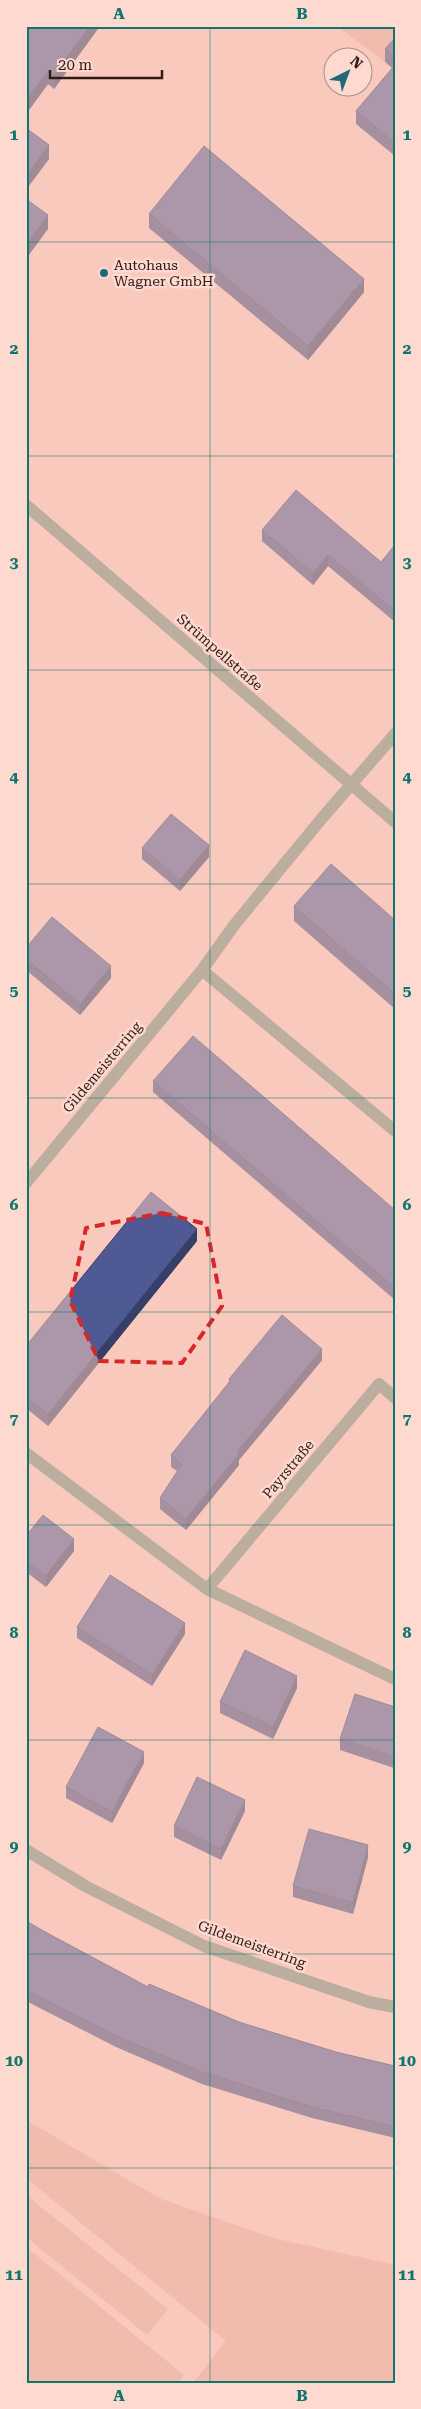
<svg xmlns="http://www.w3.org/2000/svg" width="421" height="2409" font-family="'Roboto Serif',serif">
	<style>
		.green { fill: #e9ab9b }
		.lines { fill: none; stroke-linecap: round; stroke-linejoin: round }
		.minor { stroke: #738f7b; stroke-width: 12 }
		.tertiary { stroke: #738f7b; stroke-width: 12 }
		.wall { fill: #444d7f }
		.shaded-wall { fill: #373e68 }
		.building { fill: #4f5994; stroke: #373e68 }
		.marked { fill: none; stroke: #d62828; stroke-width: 4; stroke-dasharray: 10 6; stroke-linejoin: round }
		.grid { fill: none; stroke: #0f766e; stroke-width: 1; stroke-opacity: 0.55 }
		.poi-dot { fill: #226978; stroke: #fdd9cf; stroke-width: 2 }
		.labels { text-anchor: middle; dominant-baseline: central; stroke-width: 5; stroke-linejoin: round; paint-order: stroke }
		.poi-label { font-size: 14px; fill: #301b16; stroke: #fdd9cf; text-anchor: start }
		.street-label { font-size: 14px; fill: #301b16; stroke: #fdd9cf }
		.neatline { fill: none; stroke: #0f766e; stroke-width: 2 }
		.grid-label { font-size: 16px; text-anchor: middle; font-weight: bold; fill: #0f766e }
	</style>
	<rect width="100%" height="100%" fill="#f8c9bc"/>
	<path class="green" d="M337,26H395V50L385,62Z
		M26,2120L161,2199L273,2238L395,2265V2383H193L226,2341L26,2178Z
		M26,2195L168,2309L147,2335L26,2237Z
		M26,2247L184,2375L178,2383H26Z"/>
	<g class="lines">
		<path class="minor" d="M202,970L395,1131
			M26,1183L202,970L235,924L323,817L395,734
			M26,1453L207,1589L395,1679
			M207,1589L379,1384L395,1398
			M26,1850L87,1887L204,1946L369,2002L395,2007"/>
		<path class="tertiary" d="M26,505L395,822"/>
	</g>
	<path class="wall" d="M26,26H100L54,89L48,84L26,114Z
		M395,38V156L356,124V111L392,68L385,62V49Z
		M149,214L364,292L308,360L149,228Z
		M262,530L381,562L395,545V622L328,566L313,585L262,541Z
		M142,848L209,857L180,891L142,859Z
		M294,906L395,920V1009L294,921Z
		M26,948L111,978L80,1015L26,970Z
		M153,1081L395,1210V1300L153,1092Z
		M197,1241L48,1426L26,1408V1346Z
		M322,1360L239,1460V1465L186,1530L160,1509V1498L177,1471L171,1467V1455L229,1382V1379Z
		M26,1536L74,1551L46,1587L26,1572Z
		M77,1627L185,1634L152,1686L77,1638Z
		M297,1688L273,1739L220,1713V1702Z
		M395,1707V1765L394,1768L340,1750V1739Z
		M144,1763L112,1823L66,1798V1787Z
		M245,1811L221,1860L174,1837V1826Z
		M368,1857L353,1914L293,1897V1886Z
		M26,1921L49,1934L148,1987L239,2022L336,2052L395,2066V2138L312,2118L202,2084L116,2047L26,2001Z"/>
	<path class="shaded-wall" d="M90,26H100L54,89V75Z
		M48,71V84L26,114V100Z
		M49,145V159L26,190V176Z
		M48,215V229L26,259V245Z
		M364,279V292L308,360V346Z
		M328,555V566L313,585V573Z
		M209,845V857L180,891V880Z
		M111,966V978L80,1015V1004Z
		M197,1229V1241L48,1426V1414Z
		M322,1349V1360L239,1460V1465L186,1530V1519L237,1452Z
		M74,1539V1551L46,1587V1576Z
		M185,1623V1634L152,1686V1675Z
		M297,1676V1688L273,1739V1727Z
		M144,1752V1763L112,1823V1812Z
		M395,1754V1765L394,1768V1757Z
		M245,1800V1811L221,1860V1849Z
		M368,1845V1857L353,1914V1903Z"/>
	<path class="building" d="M26,26H90L54,75L48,71L26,100Z
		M395,38V57L385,49Z
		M395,65V143L356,111Z
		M26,128L49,145L26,176Z
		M204,146L364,279L308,346L149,214Z
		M26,199L48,215L26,245Z
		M296,490L381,562L395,545V611L328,555L313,573L262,530Z
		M171,814L209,845L180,880L142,848Z
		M331,864L395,920V994L294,906Z
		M52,917L111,966L80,1004L26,959V948Z
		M193,1036L395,1210V1288L153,1081Z
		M151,1192L197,1229L48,1414L26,1397V1346Z
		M282,1315L322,1349L237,1452L239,1454L186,1519L160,1498L182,1464L171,1455L231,1380L229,1379Z
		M43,1515L74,1539L46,1576L26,1561V1536Z
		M110,1575L185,1623L152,1675L77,1627Z
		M245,1650L297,1676L273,1727L220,1702Z
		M355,1694L395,1707V1754L394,1757L340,1739Z
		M98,1727L144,1752L112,1812L66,1787Z
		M197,1777L245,1800L221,1849L174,1826Z
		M309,1829L368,1845L353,1903L293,1886Z
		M26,1921L49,1934L148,1987L149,1984L239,2022L336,2052L395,2066V2127L312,2107L202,2072L116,2036L26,1990Z"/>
	<path d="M0 0H421V2409H0ZM162,1213L206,1224L222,1306L182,1363L99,1361L70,1301L86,1228Z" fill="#f8c9bc" fill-opacity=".55" fill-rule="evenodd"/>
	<path class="marked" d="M162,1213L206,1224L222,1306L182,1363L99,1361L70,1301L86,1228Z"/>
	<path class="grid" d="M210,26V2383M26,242H395M26,456H395M26,670H395M26,884H395M26,1098H395M26,1312H395M26,1525H395M26,1740H395M26,1954H395M26,2168H395"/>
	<circle class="poi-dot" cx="104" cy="273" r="5"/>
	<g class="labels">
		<g class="poi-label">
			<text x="114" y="265">Autohaus<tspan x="114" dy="16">Wagner GmbH</tspan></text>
		</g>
		<g class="street-label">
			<text transform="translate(220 652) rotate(41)">Strümpellstraße</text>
			<text transform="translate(102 1067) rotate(-50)">Gildemeisterring</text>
			<text transform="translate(288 1469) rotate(-50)">Payrstraße</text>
			<text transform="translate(252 1944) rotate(20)">Gildemeisterring</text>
		</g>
	</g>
	<rect width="421" height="2409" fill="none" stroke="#fdd9cf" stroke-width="55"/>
	<g transform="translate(348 72) rotate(42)"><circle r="24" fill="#fdd9cf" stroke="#ab8d85"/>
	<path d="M0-4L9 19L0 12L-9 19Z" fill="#226978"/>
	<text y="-8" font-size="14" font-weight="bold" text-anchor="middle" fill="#301b16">N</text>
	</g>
	<path d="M50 70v8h112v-8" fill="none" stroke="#301b16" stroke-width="2.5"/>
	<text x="58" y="70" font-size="15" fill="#301b16" stroke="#fdd9cf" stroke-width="4" paint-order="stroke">20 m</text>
	<rect x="28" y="28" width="366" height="2354" class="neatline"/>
	<g class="grid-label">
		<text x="119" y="19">A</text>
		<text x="302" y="19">B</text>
		<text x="14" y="140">1</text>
		<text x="407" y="140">1</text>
		<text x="14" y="354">2</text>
		<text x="407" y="354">2</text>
		<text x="14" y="568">3</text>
		<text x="407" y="568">3</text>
		<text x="14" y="782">4</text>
		<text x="407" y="782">4</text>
		<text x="14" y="996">5</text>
		<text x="407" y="996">5</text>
		<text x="14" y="1210">6</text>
		<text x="407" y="1210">6</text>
		<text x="14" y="1424">7</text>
		<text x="407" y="1424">7</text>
		<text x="14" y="1638">8</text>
		<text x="407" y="1638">8</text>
		<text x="14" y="1852">9</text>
		<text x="407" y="1852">9</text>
		<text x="14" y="2066">10</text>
		<text x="407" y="2066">10</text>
		<text x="14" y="2280">11</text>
		<text x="407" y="2280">11</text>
		<text x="119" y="2401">A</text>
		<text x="302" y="2401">B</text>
	</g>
</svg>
